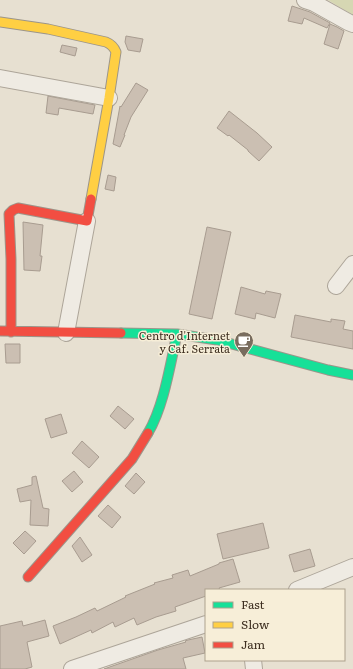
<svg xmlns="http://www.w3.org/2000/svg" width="353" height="669" font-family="Literata,serif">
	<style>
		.grass { fill: #d6d7b3 }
		.building { fill: #cbbfb2; stroke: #a89c90 }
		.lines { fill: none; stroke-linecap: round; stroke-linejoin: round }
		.street-casing { stroke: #ada599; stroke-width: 18 }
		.fast-casing { stroke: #9c958a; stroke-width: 11 }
		.slow-casing { stroke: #9c958a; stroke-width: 11 }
		.jam-casing { stroke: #9c958a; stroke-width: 11 }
		.street { stroke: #efebe3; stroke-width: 16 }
		.fast { stroke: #16e098; stroke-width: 9 }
		.slow { stroke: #ffcf43; stroke-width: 9 }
		.jam { stroke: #f24e42; stroke-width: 9 }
		.labels { text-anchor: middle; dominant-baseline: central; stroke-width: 3; stroke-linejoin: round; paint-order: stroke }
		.poi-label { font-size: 11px; fill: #3d2e20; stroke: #f7eed8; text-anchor: end }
	</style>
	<rect width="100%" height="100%" fill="#e7e0d1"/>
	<path class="grass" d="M328,0H353V15Z"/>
	<path class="building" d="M292,6L310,12L330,23L327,28L304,18L302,24L288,21Z
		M330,24L337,27L344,31L338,49L324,44Z
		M126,36L143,39L140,52L128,50L125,42Z
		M62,45L77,48L75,56L60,52Z
		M136,83L148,90L131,117L124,135H125L120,147L113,144L120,106L121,107Z
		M48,96L95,105L93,114L59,108L58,115L46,113Z
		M229,111L257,133L272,147L259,161L248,151V150L229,135L228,136L217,128Z
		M108,175L116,177L114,191L105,189Z
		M23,222L43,225L40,256H42L40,271L24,270Z
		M207,227L231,232L212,319L189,314Z
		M241,287L265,294L266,291L281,294L275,318L256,313L255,319L235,314Z
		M295,315L331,322V319L345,321L343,329L353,331V349L291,337Z
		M5,344H20V363H6Z
		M118,406L134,419L125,429L110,416Z
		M61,414L67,433L51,438L45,419Z
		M82,441L99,457L89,468L72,453Z
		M74,471L83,482L72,492L62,481Z
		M136,473L145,482L134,494L125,486Z
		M36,476L43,508L49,509L48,526L30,525L31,500L20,502L17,489L32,485V477Z
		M108,505L121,517L112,528L98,516Z
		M263,523L269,548L223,559L217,534Z
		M25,531L36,541L24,554L13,543Z
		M80,537L92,555L82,562L72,546Z
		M310,549L315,566L294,572L289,555Z
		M233,559L240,582L219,588L220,590H206V596L175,607L176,611L156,617L137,625L134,618L115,627L113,622L92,633L91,630L60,644L53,626L76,617L95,608L97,611L126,597L125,596L155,584L154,583L173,578L172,575L188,570L190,576L219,564V563Z
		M45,620L49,636L27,642L32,667L25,669H0V626L22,621L23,626Z
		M202,637L205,653L183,658L186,669H104L158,650L186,642L185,641L188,640Z"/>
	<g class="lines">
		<defs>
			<path id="street" d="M305,0L314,3L348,22L353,24
				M0,78L109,98
				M336,286L353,264
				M66,333L87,221
				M297,590L353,567
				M253,660L254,669
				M72,669L206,624"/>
			<path id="fast" d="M121,333L177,334L217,340L328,370L353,375
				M148,433C164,406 170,365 177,334"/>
			<path id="slow" d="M0,22L48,29L106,42C111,44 114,47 116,52L109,98L91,199"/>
			<path id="jam" d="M0,331L121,333
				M11,332V259L9,214L13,210L18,208L87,221L91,199
				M28,577L132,459L148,433"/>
		</defs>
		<use href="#street" class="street-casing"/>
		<use href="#fast" class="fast-casing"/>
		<use href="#slow" class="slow-casing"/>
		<use href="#jam" class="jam-casing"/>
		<use href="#street" class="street"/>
		<use href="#fast" class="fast"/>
		<use href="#slow" class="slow"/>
		<use href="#jam" class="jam"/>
	</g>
	<defs>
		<symbol id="cafe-pin" viewBox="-11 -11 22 30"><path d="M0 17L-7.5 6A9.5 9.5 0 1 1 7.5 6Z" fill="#786c5e" stroke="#f7eed8"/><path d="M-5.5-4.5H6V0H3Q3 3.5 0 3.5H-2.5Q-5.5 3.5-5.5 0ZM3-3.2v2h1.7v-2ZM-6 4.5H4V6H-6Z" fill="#fff"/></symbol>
	</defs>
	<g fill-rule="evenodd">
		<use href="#cafe-pin" x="233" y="330" width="22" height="30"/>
	</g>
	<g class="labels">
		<g class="poi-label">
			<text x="230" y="335">Centro d'Internet<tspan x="230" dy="13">y Caf. Serrata</tspan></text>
		</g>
	</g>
	<rect x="205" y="589" width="140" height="72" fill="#f7eed8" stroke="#ada18e"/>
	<rect x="213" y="602" width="20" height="6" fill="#16e098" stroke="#ada18e"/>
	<text x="241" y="609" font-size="12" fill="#3d2e20">Fast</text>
	<rect x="213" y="622" width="20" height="6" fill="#ffcf43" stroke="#ada18e"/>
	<text x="241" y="629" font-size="12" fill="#3d2e20">Slow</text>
	<rect x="213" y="642" width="20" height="6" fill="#f24e42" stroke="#ada18e"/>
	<text x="241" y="649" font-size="12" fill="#3d2e20">Jam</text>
</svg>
